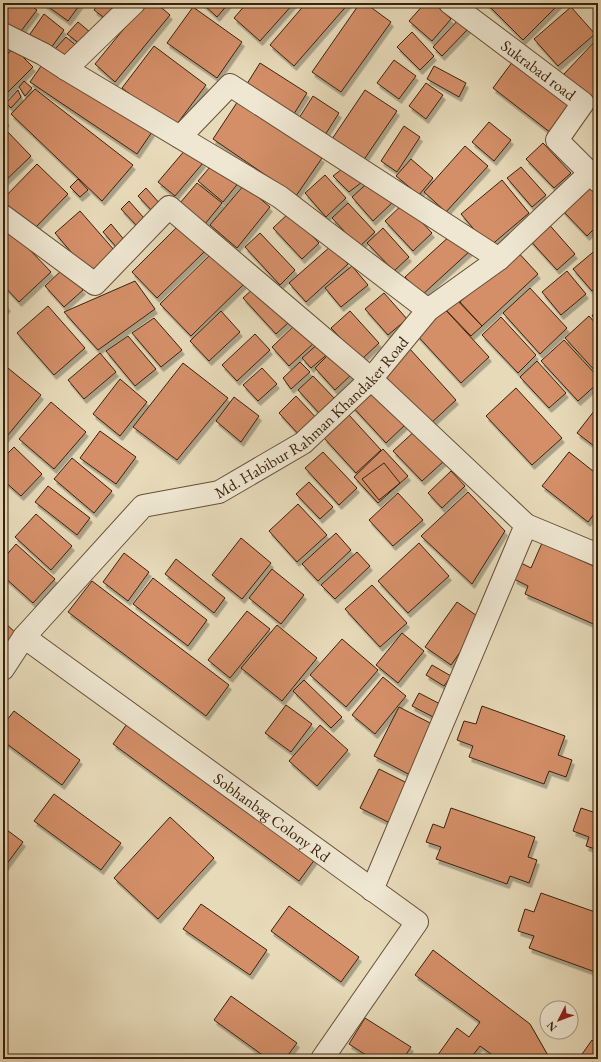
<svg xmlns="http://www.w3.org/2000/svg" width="601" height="1062" font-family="'EB Garamond',serif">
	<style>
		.building { fill: #d48f69; stroke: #3b220c; filter: url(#shadow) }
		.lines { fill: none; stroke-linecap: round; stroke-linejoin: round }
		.minor-casing { stroke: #665037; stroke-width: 24 }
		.minor { stroke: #efe7d2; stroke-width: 22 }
		.labels { text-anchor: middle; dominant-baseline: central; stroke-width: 3; stroke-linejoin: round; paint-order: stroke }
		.street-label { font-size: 16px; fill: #3b220c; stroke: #efe7d2 }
	</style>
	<defs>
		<filter id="shadow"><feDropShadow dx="2.5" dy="4.5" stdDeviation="0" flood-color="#0004"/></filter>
	</defs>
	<rect width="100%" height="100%" fill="#e7dab9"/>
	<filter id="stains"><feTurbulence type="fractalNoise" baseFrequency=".005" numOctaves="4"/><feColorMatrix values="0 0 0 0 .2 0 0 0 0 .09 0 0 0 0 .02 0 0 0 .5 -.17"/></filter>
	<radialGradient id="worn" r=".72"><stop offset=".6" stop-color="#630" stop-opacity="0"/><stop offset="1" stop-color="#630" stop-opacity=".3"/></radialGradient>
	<path class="building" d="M3,3H27L37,10L18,35L3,24Z
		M43,3H81L68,21Z
		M99,3H111L116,7L106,19L94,10Z
		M145,3H156L170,15L115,82L95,64Z
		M202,3H229L217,17Z
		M247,3H294L260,41L234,18Z
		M306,3H349L294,66L270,45Z
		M360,3H365L391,22L341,92L312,72Z
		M425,3H434L451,19L432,41L409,21Z
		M486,3H560L523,40Z
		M593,3H598V9Z
		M193,7L242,42L217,78L167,43Z
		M571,7L595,34L558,66L534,39Z
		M44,14L64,30L48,52L28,37Z
		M459,19L468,29L442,56L433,47Z
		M78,22L90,32L80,44L67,34Z
		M412,32L434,56L420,70L397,47Z
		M66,37L78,47L68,59L55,49Z
		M3,38L11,46L3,53Z
		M598,38V107L597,108L564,74Z
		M154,46L206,85L174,128L122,88Z
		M14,48L33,67L7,93L3,90V58Z
		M516,57L574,102L551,133L493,88Z
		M46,59L152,132L137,154L30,82Z
		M394,60L416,76L399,99L377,83Z
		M260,63L307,93L292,117L245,87Z
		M434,66L466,83L459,97L427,79Z
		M24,81L32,88L25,96L19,87Z
		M426,83L443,95L426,119L409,106Z
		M35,89L133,165L102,201L11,114Z
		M18,90L21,97L11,108L6,103Z
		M365,90L397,111L363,161L332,139Z
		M313,96L339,113L325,135L299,118Z
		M238,101L322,158L296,196L213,139Z
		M3,117L7,121L3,126Z
		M489,122L511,140L494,161L472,142Z
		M404,126L420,137L397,172L381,161Z
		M3,127L31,156L3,183Z
		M543,143L571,173L554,188L526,159Z
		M465,146L488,166L446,212L424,192Z
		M186,149L203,163L175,196L158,182Z
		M411,159L433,178L419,195L396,176Z
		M216,160L240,181L223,202L198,181Z
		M37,164L68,194L33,230L3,200V199Z
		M346,166L366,179L349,192L333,176Z
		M521,167L546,195L532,207L507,178Z
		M325,175L346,198L326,217L305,193Z
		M78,179L88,190L80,197L70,187Z
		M372,179L393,202L373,221L352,197Z
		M502,180L529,213L489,247L461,214Z
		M197,183L222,203L205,224L180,203Z
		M590,184L598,192V225L587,236L562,210Z
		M244,185L270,207L237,248L210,225Z
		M146,188L161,205L153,212L138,196Z
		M129,201L144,218L136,225L121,209Z
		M348,203L375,232L359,247L332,218Z
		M404,203L432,233L413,251L385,221Z
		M80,211L115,251L89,273L55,233Z
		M290,212L319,243L302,259L273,228Z
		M546,221L575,254L557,270L527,237Z
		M111,224L126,242L118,249L103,232Z
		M6,225L51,272L19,302L3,285V228Z
		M179,225L205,251L157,298L132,272Z
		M383,228L409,257L394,271L367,243Z
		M260,233L295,270L280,285L245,247Z
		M453,233L470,251L422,295L405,277Z
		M331,246L348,264L306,302L289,283Z
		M598,248V286L592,291L573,269Z
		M516,250L538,274L482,326L460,302Z
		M213,252L244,284L191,336L160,304Z
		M352,266L368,285L341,307L325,288Z
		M64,268L83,290L64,307L45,286Z
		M567,271L586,294L561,315L542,292Z
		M135,281L155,309L98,350L64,312Z
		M256,286L289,322L276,334L243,298Z
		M530,288L567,328L540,354L503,313Z
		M384,293L407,319L388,335L365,309Z
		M454,297L482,326L471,336L443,307Z
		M3,301L8,307L3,312Z
		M48,306L85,348L54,375L17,333Z
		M442,306L489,357L461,383L414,332Z
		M598,307V320L592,316Z
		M221,311L240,332L209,361L190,341Z
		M350,311L379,343L361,360L331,328Z
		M589,316L598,326V374L565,338Z
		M501,317L536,355L518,373L482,335Z
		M154,318L182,350L161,367L132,333Z
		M297,323L315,342L289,366L272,347Z
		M255,334L270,350L237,381L222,365Z
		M128,336L156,369L135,386L106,351Z
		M564,340L598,377V383L578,401L541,361Z
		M320,342L330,352L311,368L302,358Z
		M409,348L456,400L429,425L381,373Z
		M332,351L353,373L335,390L315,368Z
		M100,353L116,372L84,399L68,380Z
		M537,361L566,393L549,408L520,377Z
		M300,362L310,372L291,389L283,378Z
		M183,363L228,398L177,460L133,427Z
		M3,364L41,395L3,441Z
		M262,368L277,384L258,401L243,385Z
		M313,376L335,399L319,413L298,390Z
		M120,379L147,402L120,436L93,414Z
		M370,385L406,424L386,443L350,404Z
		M516,388L562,438L532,465L486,416Z
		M296,396L320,422L302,438L279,413Z
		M234,397L259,416L241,442L216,421Z
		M51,402L86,432L54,469L19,439Z
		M598,406V449L577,433Z
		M349,415L381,450L356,473L324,438Z
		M416,430L444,461L422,481L393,451Z
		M100,431L136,457L116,484L80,458Z
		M14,447L42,474L21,496L3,480V458Z
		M383,449L408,476L378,503L354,477Z
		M323,452L357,488L339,505L305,468Z
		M569,452L598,475V509L588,522L542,486Z
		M72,458L112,491L94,513L54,479Z
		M384,463L400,483L379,500L362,479Z
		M451,471L465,486L442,508L428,493Z
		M309,482L333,507L320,519L296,494Z
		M48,486L90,518L77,535L35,502Z
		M468,492L505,531L472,584L421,536Z
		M398,493L423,520L393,546L369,520Z
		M298,504L327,535L297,562L269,531Z
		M36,514L72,546L51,570L15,537Z
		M336,533L351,550L318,581L302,564Z
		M241,538L271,563L242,599L212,575Z
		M419,543L449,576L408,613L378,581Z
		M542,543L598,568V626L525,594L528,586L514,579L521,563L531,568Z
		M16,544L55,579L33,603L3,576V559Z
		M357,552L370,566L335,599L321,585Z
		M124,553L149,572L128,601L103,582Z
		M176,559L225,598L214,613L165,574Z
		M272,569L304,595L281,624L249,598Z
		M153,578L207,620L188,646L133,604Z
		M92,581L229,685L206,716L68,612Z
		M372,585L407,623L380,647L345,609Z
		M457,602L483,620L451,665L425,647Z
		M247,611L270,629L230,678L208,660Z
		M3,621L19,636L3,654Z
		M277,625L317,658L282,701L241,668Z
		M402,633L424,651L398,683L376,665Z
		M342,639L378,670L346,707L310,675Z
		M432,665L451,676L444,686L426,675Z
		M383,677L406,696L375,734L352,715Z
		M304,680L342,717L331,728L293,691Z
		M419,693L444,706L437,719L412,706Z
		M286,705L312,724L291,752L265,733Z
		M482,706L565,736L558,755L572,760L566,777L549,771L544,784L469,757L473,746L457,740L464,721L476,724Z
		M399,707L438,727L412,776L374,756Z
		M14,711L80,760L62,785L3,741V725Z
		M131,718L318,855L299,881L113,744Z
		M320,725L348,750L317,786L289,761Z
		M379,769L413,786L394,825L360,808Z
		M54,794L121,843L101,870L34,821Z
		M598,799V850L586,846L589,837L573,831L581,808L593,812Z
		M451,808L535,837L528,857L537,860L529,883L510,876L507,884L436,859L441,847L426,842L433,824L444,828Z
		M170,817L214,858L158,919L114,878Z
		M3,827L23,842L3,869Z
		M541,893L598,913V973L529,948L534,936L518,931L525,909L534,912Z
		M201,904L267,950L250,975L183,929Z
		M289,906L359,957L341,982L271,931Z
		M433,950L530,1024L550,1059H498L480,1046L470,1059H435L457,1028L469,1037L480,1022L415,975Z
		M231,996L297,1043L285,1059H268L214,1020Z
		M365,1018L411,1047L403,1059H372L349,1044Z
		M592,1040L598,1044V1059H582L580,1057Z"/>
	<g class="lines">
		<defs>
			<g id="minor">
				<path d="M134,3L66,69L280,197L428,310"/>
				<path id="s1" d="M450,3L583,103L557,140L598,181"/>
				<path d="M3,34L43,54L66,69"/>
				<path d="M180,137L230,85L499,259"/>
				<path d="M3,216L95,284L169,207L371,379L526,525L372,890"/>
				<path d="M526,525L598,555"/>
				<path id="s2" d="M24,637L143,506L219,492L303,443L371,379L428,310L499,259L590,173"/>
				<path id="s3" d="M3,669L24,637L417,922L322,1059"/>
			</g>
		</defs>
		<use href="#minor" class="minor-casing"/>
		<use href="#minor" class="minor"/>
	</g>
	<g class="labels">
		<g class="street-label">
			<text stroke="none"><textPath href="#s1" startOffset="111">Sukrabad road</textPath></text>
			<text stroke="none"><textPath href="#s2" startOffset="374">Md. Habibur Rahman Khandaker Road</textPath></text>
			<text stroke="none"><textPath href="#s3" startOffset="345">Sobhanbag Colony Rd</textPath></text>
		</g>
	</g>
	<rect width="601" height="1062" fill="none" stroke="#e7dab9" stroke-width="16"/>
	<rect x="4" y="4" width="593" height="1054" fill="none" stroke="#3b220c" stroke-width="2"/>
	<rect x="8" y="8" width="585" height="1046" fill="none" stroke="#3b220c"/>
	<g transform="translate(559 1020) rotate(228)"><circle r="19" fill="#efe7d2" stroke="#a79883"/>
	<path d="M0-3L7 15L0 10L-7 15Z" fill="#8f2418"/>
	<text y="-6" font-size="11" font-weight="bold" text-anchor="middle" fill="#3b220c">N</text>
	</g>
	<rect width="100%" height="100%" filter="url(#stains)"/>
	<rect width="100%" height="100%" fill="url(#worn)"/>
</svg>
